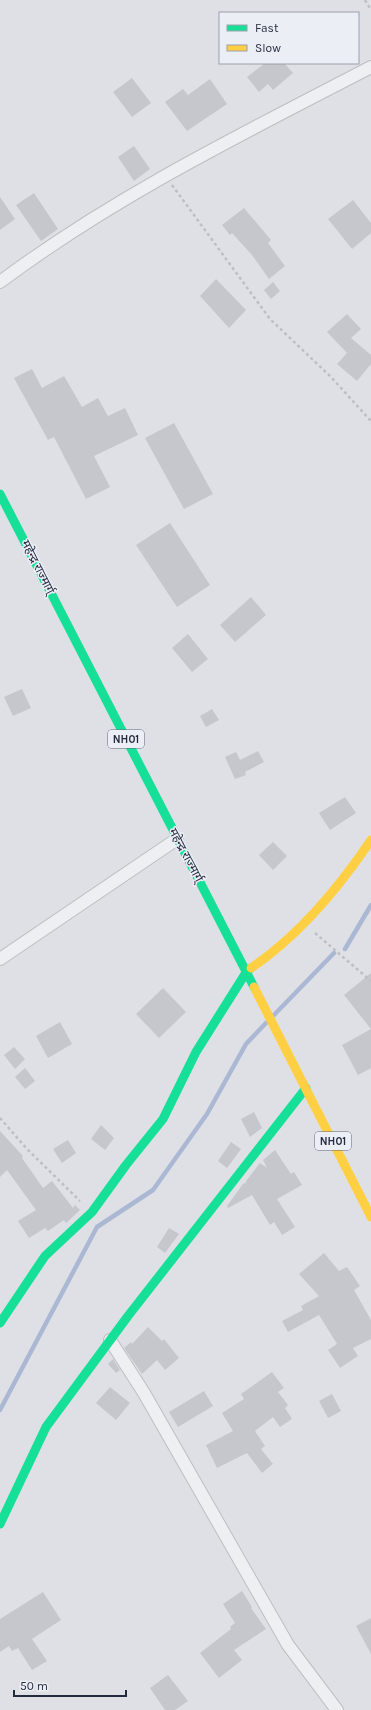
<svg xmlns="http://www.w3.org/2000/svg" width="371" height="1710" font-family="Karla,'Noto Sans Devanagari',sans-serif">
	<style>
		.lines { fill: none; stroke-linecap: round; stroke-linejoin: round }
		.stream { stroke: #aab8d3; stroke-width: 4.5 }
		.building { fill: #c5c7cc }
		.street-casing { stroke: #bdbec3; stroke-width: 14 }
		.path { stroke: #bebfc5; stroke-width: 2.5; stroke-dasharray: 3 3; stroke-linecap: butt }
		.street { stroke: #eeeff2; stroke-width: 12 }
		.fast { stroke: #16e098; stroke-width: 9 }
		.slow { stroke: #ffcf43; stroke-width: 9 }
		.labels { text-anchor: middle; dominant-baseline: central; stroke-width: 3; stroke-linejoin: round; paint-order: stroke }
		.shield { fill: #ebeef5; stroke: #606676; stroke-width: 1 }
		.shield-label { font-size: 11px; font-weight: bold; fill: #252b3f }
		.street-label { font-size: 12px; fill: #252b3f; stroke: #ebeef5 }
	</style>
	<rect width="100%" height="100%" fill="#dfe0e5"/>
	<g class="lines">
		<path class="stream" d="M345,949L371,905
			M274,1015L334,953
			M0,1410L97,1227L153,1190L207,1114L246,1044L266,1023"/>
	</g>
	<path class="building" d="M265,63H284L293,73L273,90L268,84L259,92L247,77Z
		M132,78L151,103L132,117L113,92Z
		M210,79L227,104L187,131L165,102L183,89L188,95Z
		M134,146L150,169L134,181L118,157Z
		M34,193L58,229L41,241L16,205Z
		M0,197L15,219L0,230Z
		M353,200L371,223V233L352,249L328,219Z
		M244,208L271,240L268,243L285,266L269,279L252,255L232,233L230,235L222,225Z
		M216,279L246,310L229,328L200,296Z
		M273,282L280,291L271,299L264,290Z
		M347,314L361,329L351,338L371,355V364L357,381L337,364L347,353L327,332Z
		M32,369L42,388L64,376L82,407L98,398L108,416L125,408L138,435L94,456L110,487L86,499L54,437L48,440L14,378Z
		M174,423L213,494L184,509L145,438Z
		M170,523L210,585L177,607L136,545Z
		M251,597L266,615L235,642L220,625Z
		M188,634L208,659L192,672L172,648Z
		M22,689L31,708L13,716L4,697Z
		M212,709L219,720L206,727L200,716Z
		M258,751L264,762L245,772L246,775L235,779L225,757L236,752L240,760Z
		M345,797L356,813L330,830L319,813Z
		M273,842L287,856L273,870L259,855Z
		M371,973V1068L358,1075L342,1045L371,1029L344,995Z
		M163,988L186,1012L159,1038L136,1014Z
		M60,1022L72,1044L48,1058L36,1036Z
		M14,1047L25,1059L15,1069L4,1055Z
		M25,1068L35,1081L25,1089L15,1077Z
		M254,1112L262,1128L250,1137L241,1119Z
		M101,1125L114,1138L105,1150L91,1139Z
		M0,1131L23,1156L22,1158L43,1188L52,1181L73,1208L75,1205L80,1210L66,1223L64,1220L48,1231L45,1228L29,1238L18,1221L36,1210L7,1170L0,1177Z
		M68,1140L76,1153L62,1163L53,1149Z
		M231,1142L241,1149L227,1168L218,1161Z
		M275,1150L291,1174L294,1172L302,1185L277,1199L295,1227L282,1235L274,1222L270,1225L252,1195L228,1208L227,1206L243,1184L247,1182L246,1181L260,1163L267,1168L263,1160Z
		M169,1228L179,1234L165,1253L157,1247Z
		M324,1253L339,1271L347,1267L360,1286L354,1290L371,1320V1339L353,1348L358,1356L340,1368L328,1350L337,1344L319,1315L288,1332L282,1321L303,1310L301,1306L319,1296L299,1274Z
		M148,1327L162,1341L164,1339L179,1358L165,1370L157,1360L142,1374L124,1348L131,1342L132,1344Z
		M113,1359L120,1370L116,1373L108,1364Z
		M272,1372L284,1388L278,1392L288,1405L285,1408L292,1419L280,1427L273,1417L255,1431L265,1446L261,1449L273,1464L262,1473L247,1453L217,1468L206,1445L233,1431L222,1413L244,1399L241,1394Z
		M110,1387L130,1403L116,1420L96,1403Z
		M204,1391L213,1406L178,1427L169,1412Z
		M332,1394L341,1411L328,1418L319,1401Z
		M242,1591L252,1607L251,1608L266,1629L234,1650L242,1660L219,1678L200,1653L231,1629L230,1627L235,1623L223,1604Z
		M43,1592L61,1620L32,1639L47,1661L32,1670L18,1648L12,1651L9,1646L0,1652V1619Z
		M371,1618V1654L356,1626Z
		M168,1675L188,1701L175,1710H165L150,1688Z"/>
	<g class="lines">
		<defs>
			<path id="street" d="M0,282C115,196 244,133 371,67
				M0,959L177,839
				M110,1340L144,1393L288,1645L337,1710"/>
		</defs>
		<use href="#street" class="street-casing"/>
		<path class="path" d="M365,0L371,10
			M172,185L270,319L331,377L371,421
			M315,933L371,981
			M0,1118L27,1149L80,1201"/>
		<use href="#street" class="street"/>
		<path class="fast" d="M0,494L254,987
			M0,1323L45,1256L92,1212L126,1165L163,1119L196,1052L247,971L251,968
			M0,1524L46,1427L128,1316L306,1088"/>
		<path class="slow" d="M251,968C300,935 338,889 371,840
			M254,987L371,1217"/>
	</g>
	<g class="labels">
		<g class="shield">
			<rect x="108" y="730" width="36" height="18" rx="3"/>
			<rect x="315" y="1132" width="36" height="18" rx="3"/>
		</g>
		<g class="shield-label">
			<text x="126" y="739">NH01</text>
			<text x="333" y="1141">NH01</text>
		</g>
		<g class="street-label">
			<text transform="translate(38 567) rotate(63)">महेन्द्र राज्मार्ग्</text>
			<text transform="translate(186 855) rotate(62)">महेन्द्र राज्मार्ग्</text>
		</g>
	</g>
	<rect x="219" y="12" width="140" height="52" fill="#ebeef5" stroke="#9ca0ac"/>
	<rect x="227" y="25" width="20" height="6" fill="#16e098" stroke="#9ca0ac"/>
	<text x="255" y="32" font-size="12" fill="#252b3f">Fast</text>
	<rect x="227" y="45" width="20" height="6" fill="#ffcf43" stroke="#9ca0ac"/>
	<text x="255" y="52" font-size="12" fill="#252b3f">Slow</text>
	<path d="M14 1690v6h112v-6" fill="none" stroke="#252b3f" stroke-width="2"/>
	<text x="20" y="1690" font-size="12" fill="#252b3f" stroke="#ebeef5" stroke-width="3" paint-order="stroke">50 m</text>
</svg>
